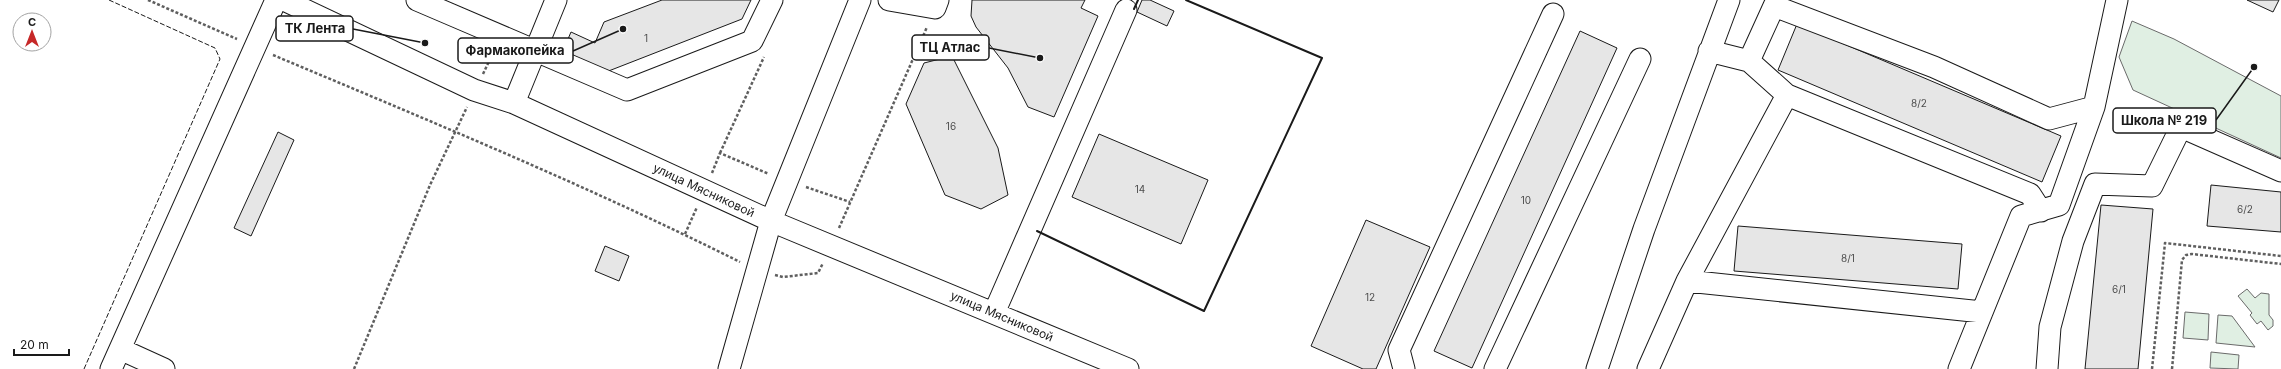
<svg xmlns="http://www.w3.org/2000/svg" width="2281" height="369" font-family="Inter,sans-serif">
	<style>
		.green { fill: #e0efe3; stroke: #6a6a6a }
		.building { fill: #e6e6e6; stroke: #1a1a1a }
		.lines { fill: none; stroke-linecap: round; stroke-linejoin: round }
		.minor-casing { stroke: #1a1a1a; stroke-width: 23 }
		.path { stroke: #5f5f5f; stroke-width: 2.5; stroke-dasharray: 3 2; stroke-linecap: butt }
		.minor { stroke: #fff; stroke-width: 21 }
		.fence { stroke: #1a1a1a; stroke-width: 1; stroke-dasharray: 5 2; stroke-linecap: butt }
		.wall { stroke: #1a1a1a; stroke-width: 2 }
		.labels { text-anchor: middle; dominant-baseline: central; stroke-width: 3; stroke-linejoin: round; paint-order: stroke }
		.number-label { font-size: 10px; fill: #4d4d4d }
		.street-label { font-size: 12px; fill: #1a1a1a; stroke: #fff }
		.leader { fill: none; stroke: #1a1a1a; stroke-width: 1.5 }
		.callout-dot { fill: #1a1a1a; stroke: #fff; stroke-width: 1.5 }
		.callout { fill: #fff; stroke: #1a1a1a; stroke-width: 1.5 }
		.callout-label { font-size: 13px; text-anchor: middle; font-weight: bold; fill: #1a1a1a }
	</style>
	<rect width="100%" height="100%" fill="#fff"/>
	<path class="green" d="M2132,21L2174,39L2281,96V158L2133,90L2119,57Z
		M2247,289L2255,298L2261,293L2269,294V315L2273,320V326L2268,330L2261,321L2257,324L2250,315L2252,313L2238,296Z
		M2185,312L2209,314L2208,340L2183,338Z
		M2218,315L2232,316L2255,347L2216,343Z
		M2211,352L2239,355L2238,369L2210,368Z"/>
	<path class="building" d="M662,0H751L742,19L606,72L562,53L571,32L595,43L604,22Z
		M972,0H1085L1081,8L1098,16L1054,117L1028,107L1008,68L976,27L971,16Z
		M1142,0H1150L1174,11L1167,26L1137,12Z
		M2247,0H2279L2273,12Z
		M1797,24L2061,136L2042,182L1778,70Z
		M1580,31L1617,48L1472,368L1434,351Z
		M952,56L998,148L1008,195L981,209L945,195L906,104L924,63Z
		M278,132L294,140L251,236L234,228Z
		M1099,134L1208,180L1181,244L1072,197Z
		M2211,185L2281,192V232L2207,226Z
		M2101,205L2153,209L2138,369H2085Z
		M1366,220L1430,247L1376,369H1363L1311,346Z
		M1738,226L1962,244L1958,289L1734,271Z
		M605,246L629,256L619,281L595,271Z"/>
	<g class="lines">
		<defs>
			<path id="minor" d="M284,0L474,90L514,103L771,221L1128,369
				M417,0L627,90L752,41L772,0
				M889,0L935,8L938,0
				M1709,51L1749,61L1774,6L1934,67L2049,119L2094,107L2117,0
				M1749,61L1787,95L2030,194L2041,211
				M514,103L556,0
				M1687,281L1982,312
				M994,313L1126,10
				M120,349L164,369
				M111,369L276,0
				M729,369L771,221L860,0
				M1404,369L1399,350L1553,14
				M1495,369L1640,59
				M1597,369L1644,229L1729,0
				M1648,369L1687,281L1787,95
				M1959,369L2021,216L2059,205L2094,107
				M2047,369L2050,327L2073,241L2095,184L2152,186L2181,127L2281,171"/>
		</defs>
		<use href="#minor" class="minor-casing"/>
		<path class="path" d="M148,0L237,39
			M273,55C430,121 588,186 740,262
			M483,74L493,53
			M720,153L764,57
			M712,173L720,153L769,174
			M806,187L850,202
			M839,228L927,27
			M685,234L697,207
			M775,275L783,277L818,273L823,263
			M354,369L430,185L467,107
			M2152,369L2165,243L2281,256
			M2172,369L2182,260L2186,255L2192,254L2281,264"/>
		<use href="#minor" class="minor"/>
		<path class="fence" d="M84,369L220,59L215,48L109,0"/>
		<path class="wall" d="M1134,9L1138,0
			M1037,231L1204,311L1322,58L1186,0"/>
	</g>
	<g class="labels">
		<g class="number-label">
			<text x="646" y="38">1</text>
			<text x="1919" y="103">8/2</text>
			<text x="951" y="126">16</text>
			<text x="1140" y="189">14</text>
			<text x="1526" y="200">10</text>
			<text x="2245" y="209">6/2</text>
			<text x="1848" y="258">8/1</text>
			<text x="2119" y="289">6/1</text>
			<text x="1370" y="297">12</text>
		</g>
		<g class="street-label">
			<text transform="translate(704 190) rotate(25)">улица Мясниковой</text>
			<text transform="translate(1002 316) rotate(23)">улица Мясниковой</text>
		</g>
	</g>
	<path class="leader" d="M425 43L353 29M1040 58L989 48M623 29L573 51M2254 67L2216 120"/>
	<g class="callout-dot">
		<circle cx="425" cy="43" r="4"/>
		<circle cx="1040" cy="58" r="4"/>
		<circle cx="623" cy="29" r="4"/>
		<circle cx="2254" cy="67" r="4"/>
	</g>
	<g class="callout">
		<rect x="276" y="16" width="77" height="25" rx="4"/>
		<rect x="912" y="35" width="77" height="25" rx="4"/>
		<rect x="458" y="38" width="115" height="25" rx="4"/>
		<rect x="2113" y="108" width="103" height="25" rx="4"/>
	</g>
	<g class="callout-label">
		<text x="315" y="33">ТК Лента</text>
		<text x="950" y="52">ТЦ Атлас</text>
		<text x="515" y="55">Фармакопейка</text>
		<text x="2164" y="125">Школа № 219</text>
	</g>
	<g transform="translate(32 32)"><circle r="19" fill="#ffffff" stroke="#a3a3a3"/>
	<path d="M0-3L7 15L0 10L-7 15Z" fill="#c62828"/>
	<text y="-6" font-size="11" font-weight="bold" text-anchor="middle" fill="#1a1a1a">С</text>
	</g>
	<path d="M14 349v6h55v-6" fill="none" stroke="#1a1a1a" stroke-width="2"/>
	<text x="20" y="349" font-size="12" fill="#1a1a1a" stroke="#ffffff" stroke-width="3" paint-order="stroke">20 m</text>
</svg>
